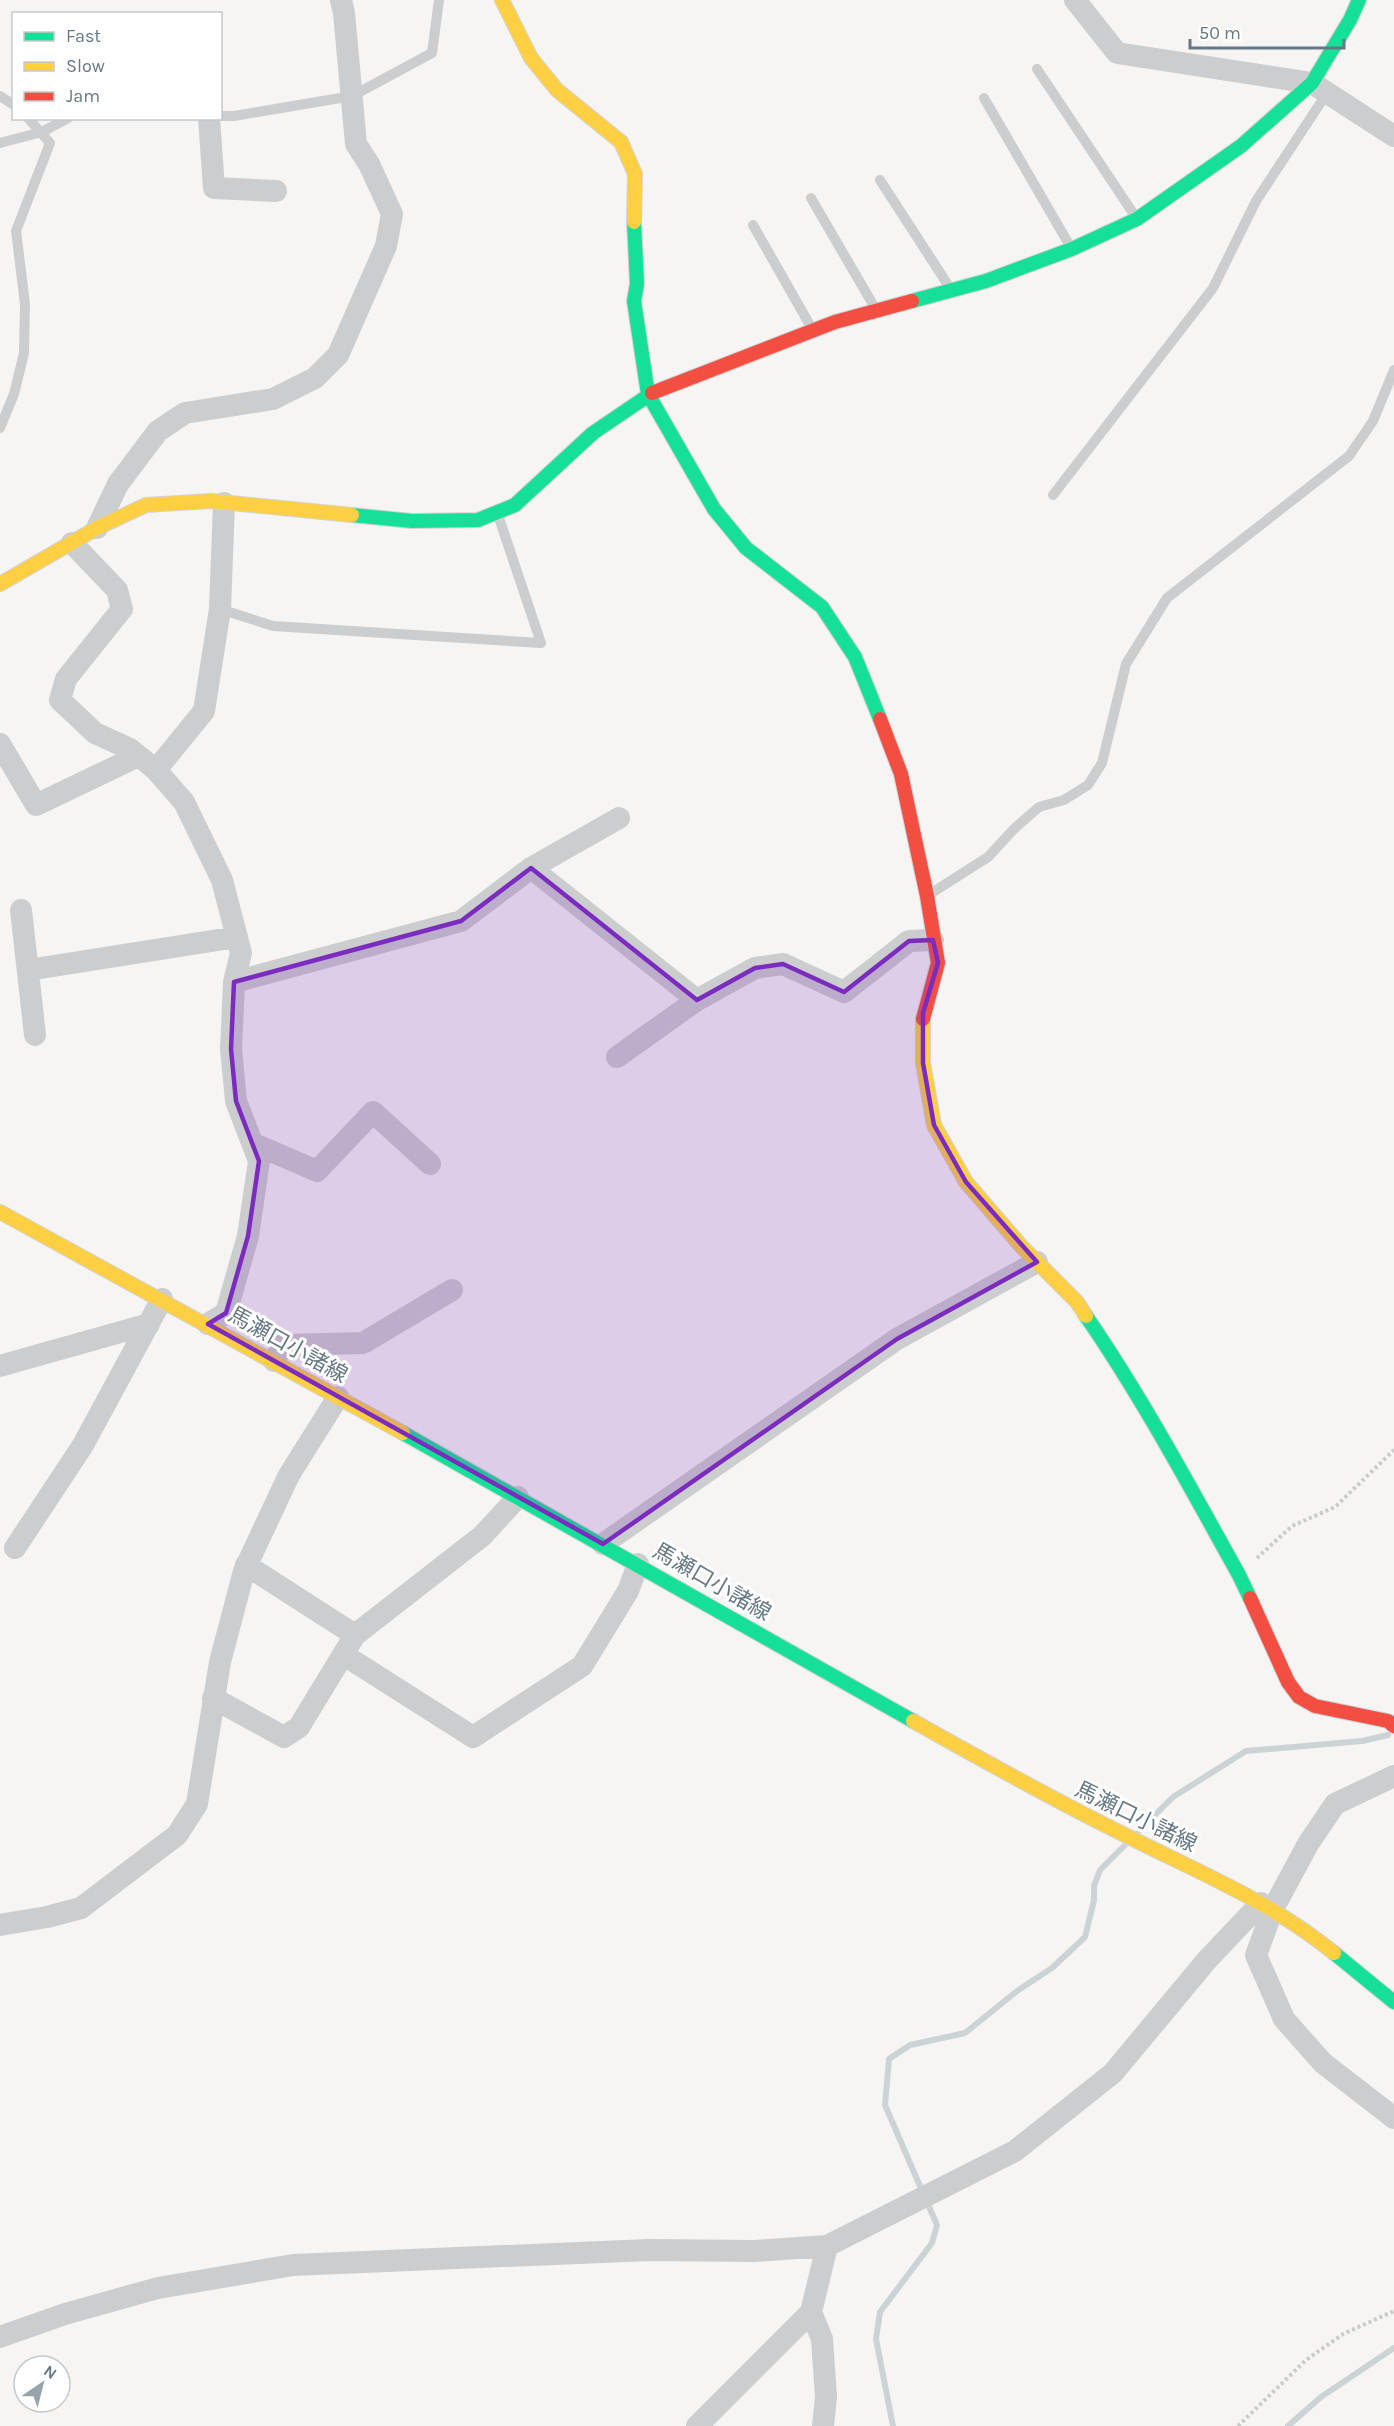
<svg xmlns="http://www.w3.org/2000/svg" width="1394" height="2426" font-family="Karla,'Noto Sans JP',sans-serif">
	<style>
		.lines { fill: none; stroke-linecap: round; stroke-linejoin: round }
		.stream { stroke: #cbd3d5; stroke-width: 6 }
		.fast-casing { stroke: #d1d2d3; stroke-width: 16 }
		.slow-casing { stroke: #d1d2d3; stroke-width: 16 }
		.jam-casing { stroke: #d1d2d3; stroke-width: 16 }
		.path { stroke: #c9caca; stroke-width: 4; stroke-dasharray: 3 3; stroke-linecap: butt }
		.lane { stroke: #cccdce; stroke-width: 10 }
		.street { stroke: #cccdce; stroke-width: 22 }
		.fast { stroke: #16e098; stroke-width: 14 }
		.slow { stroke: #ffcf43; stroke-width: 14 }
		.jam { stroke: #f24e42; stroke-width: 14 }
		.marked { fill: #7b2cbf; fill-opacity: 0.2; stroke: #7b2cbf; stroke-width: 4.5; stroke-linejoin: round }
		.labels { text-anchor: middle; dominant-baseline: central; stroke-width: 6; stroke-linejoin: round; paint-order: stroke }
		.street-label { font-size: 22px; fill: #667884; stroke: #fff }
	</style>
	<rect width="100%" height="100%" fill="#f6f5f4"/>
	<g class="lines">
		<path class="stream" d="M1139,1831L1173,1797L1246,1751L1362,1741L1388,1735
			M923,2193L885,2105L889,2059L910,2045L965,2033L1017,1991L1052,1968L1085,1937L1094,1900V1886L1100,1870L1125,1845
			M893,2426L876,2339L880,2312L932,2243L937,2225L927,2202
			M1288,2426L1321,2397L1394,2348"/>
		<defs>
			<path id="fast" d="M634,222L637,284L634,301L648,394L714,509L746,548L822,607L855,657L880,719
				M912,301L986,281L1072,249L1137,219L1241,146L1312,83L1350,20L1359,0
				M352,515L412,521L478,520L515,505L593,433L652,393
				M1086,1316C1143,1399 1190,1487 1239,1575L1250,1598
				M403,1433L913,1721
				M1334,1953L1394,2002"/>
			<path id="slow" d="M502,0L531,58L557,90L621,142L635,174L634,222
				M0,584L97,528L146,505L211,501L352,515
				M923,1019V1063L934,1125L966,1182L1022,1247L1077,1302L1086,1316
				M0,1212L403,1433
				M913,1721C984,1761 1054,1800 1127,1836C1198,1872 1272,1902 1334,1953"/>
			<path id="jam" d="M652,393L835,322L912,301
				M880,719L901,774L927,896L938,963L923,1019
				M1250,1598L1288,1682L1299,1697L1315,1706L1388,1721L1394,1726"/>
		</defs>
		<use href="#fast" class="fast-casing"/>
		<use href="#slow" class="slow-casing"/>
		<use href="#jam" class="jam-casing"/>
		<path class="path" d="M1257,1558L1292,1526L1335,1507L1394,1450
			M1238,2426L1306,2360L1343,2334L1394,2311"/>
		<path class="lane" d="M1037,69L1135,216
			M0,96L14,105
			M984,98L1070,246
			M220,116H234L352,96L432,53L439,0
			M0,143L42,132L68,118
			M880,180L950,288
			M811,198L875,308
			M753,225L811,327
			M0,428L14,394L24,353L25,304L16,231L50,143L28,118
			M1053,495L1213,288L1256,201L1327,93
			M220,609L273,626L541,643L498,515
			M930,894L988,857L1015,828L1039,807L1064,800L1088,785L1102,763L1126,664L1167,598L1349,456L1373,421L1394,370"/>
		<path class="street" d="M1075,0L1117,53L1312,83L1394,136
			M209,118L214,188L276,191
			M97,528L118,484L158,431L185,413L273,399L315,378L338,355L386,246L392,214L369,164L356,144L344,13L341,0
			M72,543L117,590L122,609L66,679L60,700L95,733L130,749L156,770L184,802L222,880L241,953L234,982L231,1049L236,1101L259,1161L248,1236L226,1313L208,1324
			M0,744L36,805L138,756
			M156,770L204,711L220,609L224,503
			M531,868L697,1000L755,968L783,964L844,992L909,941L933,940
			M21,910L35,1035
			M28,970L237,937
			M234,982L461,921L531,868L619,818
			M617,1057L697,1000
			M252,1143L317,1171L373,1112L430,1164
			M274,1361L283,1345L363,1343L452,1290
			M0,1366L149,1324
			M603,1544L897,1339L1037,1262
			M15,1548L83,1445L162,1299
			M246,1565L355,1635
			M344,1655L473,1737L582,1666L628,1591L638,1564
			M213,1698L284,1737L299,1727L355,1635L482,1536L518,1497
			M1394,1776L1335,1804L1308,1844L1273,1909L1256,1955L1284,2019L1323,2063L1394,2118
			M0,1925L47,1917L81,1908L177,1835L197,1804L220,1662L244,1571L289,1475L338,1397
			M0,2337L65,2314L158,2288L293,2265L649,2250L754,2251L827,2246L1015,2151L1113,2073L1207,1960L1261,1903
			M697,2426L811,2312
			M823,2426L826,2397L822,2339L811,2312L827,2246"/>
		<use href="#fast" class="fast"/>
		<use href="#slow" class="slow"/>
		<use href="#jam" class="jam"/>
	</g>
	<path class="marked" d="M531,868L697,1000L755,968L783,964L844,992L909,941L933,940L938,963L923,1013V1063L934,1125L966,1182L1037,1262L897,1339L603,1544L208,1324L226,1313L248,1236L259,1161L236,1101L231,1049L234,982L461,921Z"/>
	<g class="labels">
		<g class="street-label">
			<text transform="translate(288 1345) rotate(29)">馬瀬口小諸線</text>
			<text transform="translate(712 1582) rotate(30)">馬瀬口小諸線</text>
			<text transform="translate(1136 1817) rotate(26)">馬瀬口小諸線</text>
		</g>
	</g>
	<rect x="12" y="12" width="210" height="108" fill="#ffffff" stroke="#c2c9ce" stroke-width="1.5"/>
	<rect x="24" y="32" width="30" height="9" fill="#16e098" stroke="#c2c9ce" stroke-width="1.5"/>
	<text x="66" y="42" font-size="18" fill="#667884">Fast</text>
	<rect x="24" y="62" width="30" height="9" fill="#ffcf43" stroke="#c2c9ce" stroke-width="1.5"/>
	<text x="66" y="72" font-size="18" fill="#667884">Slow</text>
	<rect x="24" y="92" width="30" height="9" fill="#f24e42" stroke="#c2c9ce" stroke-width="1.5"/>
	<text x="66" y="102" font-size="18" fill="#667884">Jam</text>
	<g transform="translate(42 2384) rotate(35)"><circle r="28" fill="#ffffff" stroke="#c2c9ce" stroke-width="1.5"/>
	<path d="M0-4.5L10 22L0 15L-10 22Z" fill="#98a4ab"/>
	<text y="-9" font-size="16" font-weight="bold" text-anchor="middle" fill="#667884">N</text>
	</g>
	<path d="M1190 39v9h154v-9" fill="none" stroke="#667884" stroke-width="3"/>
	<text x="1199" y="39" font-size="18" fill="#667884" stroke="#ffffff" stroke-width="4.5" paint-order="stroke">50 m</text>
</svg>
